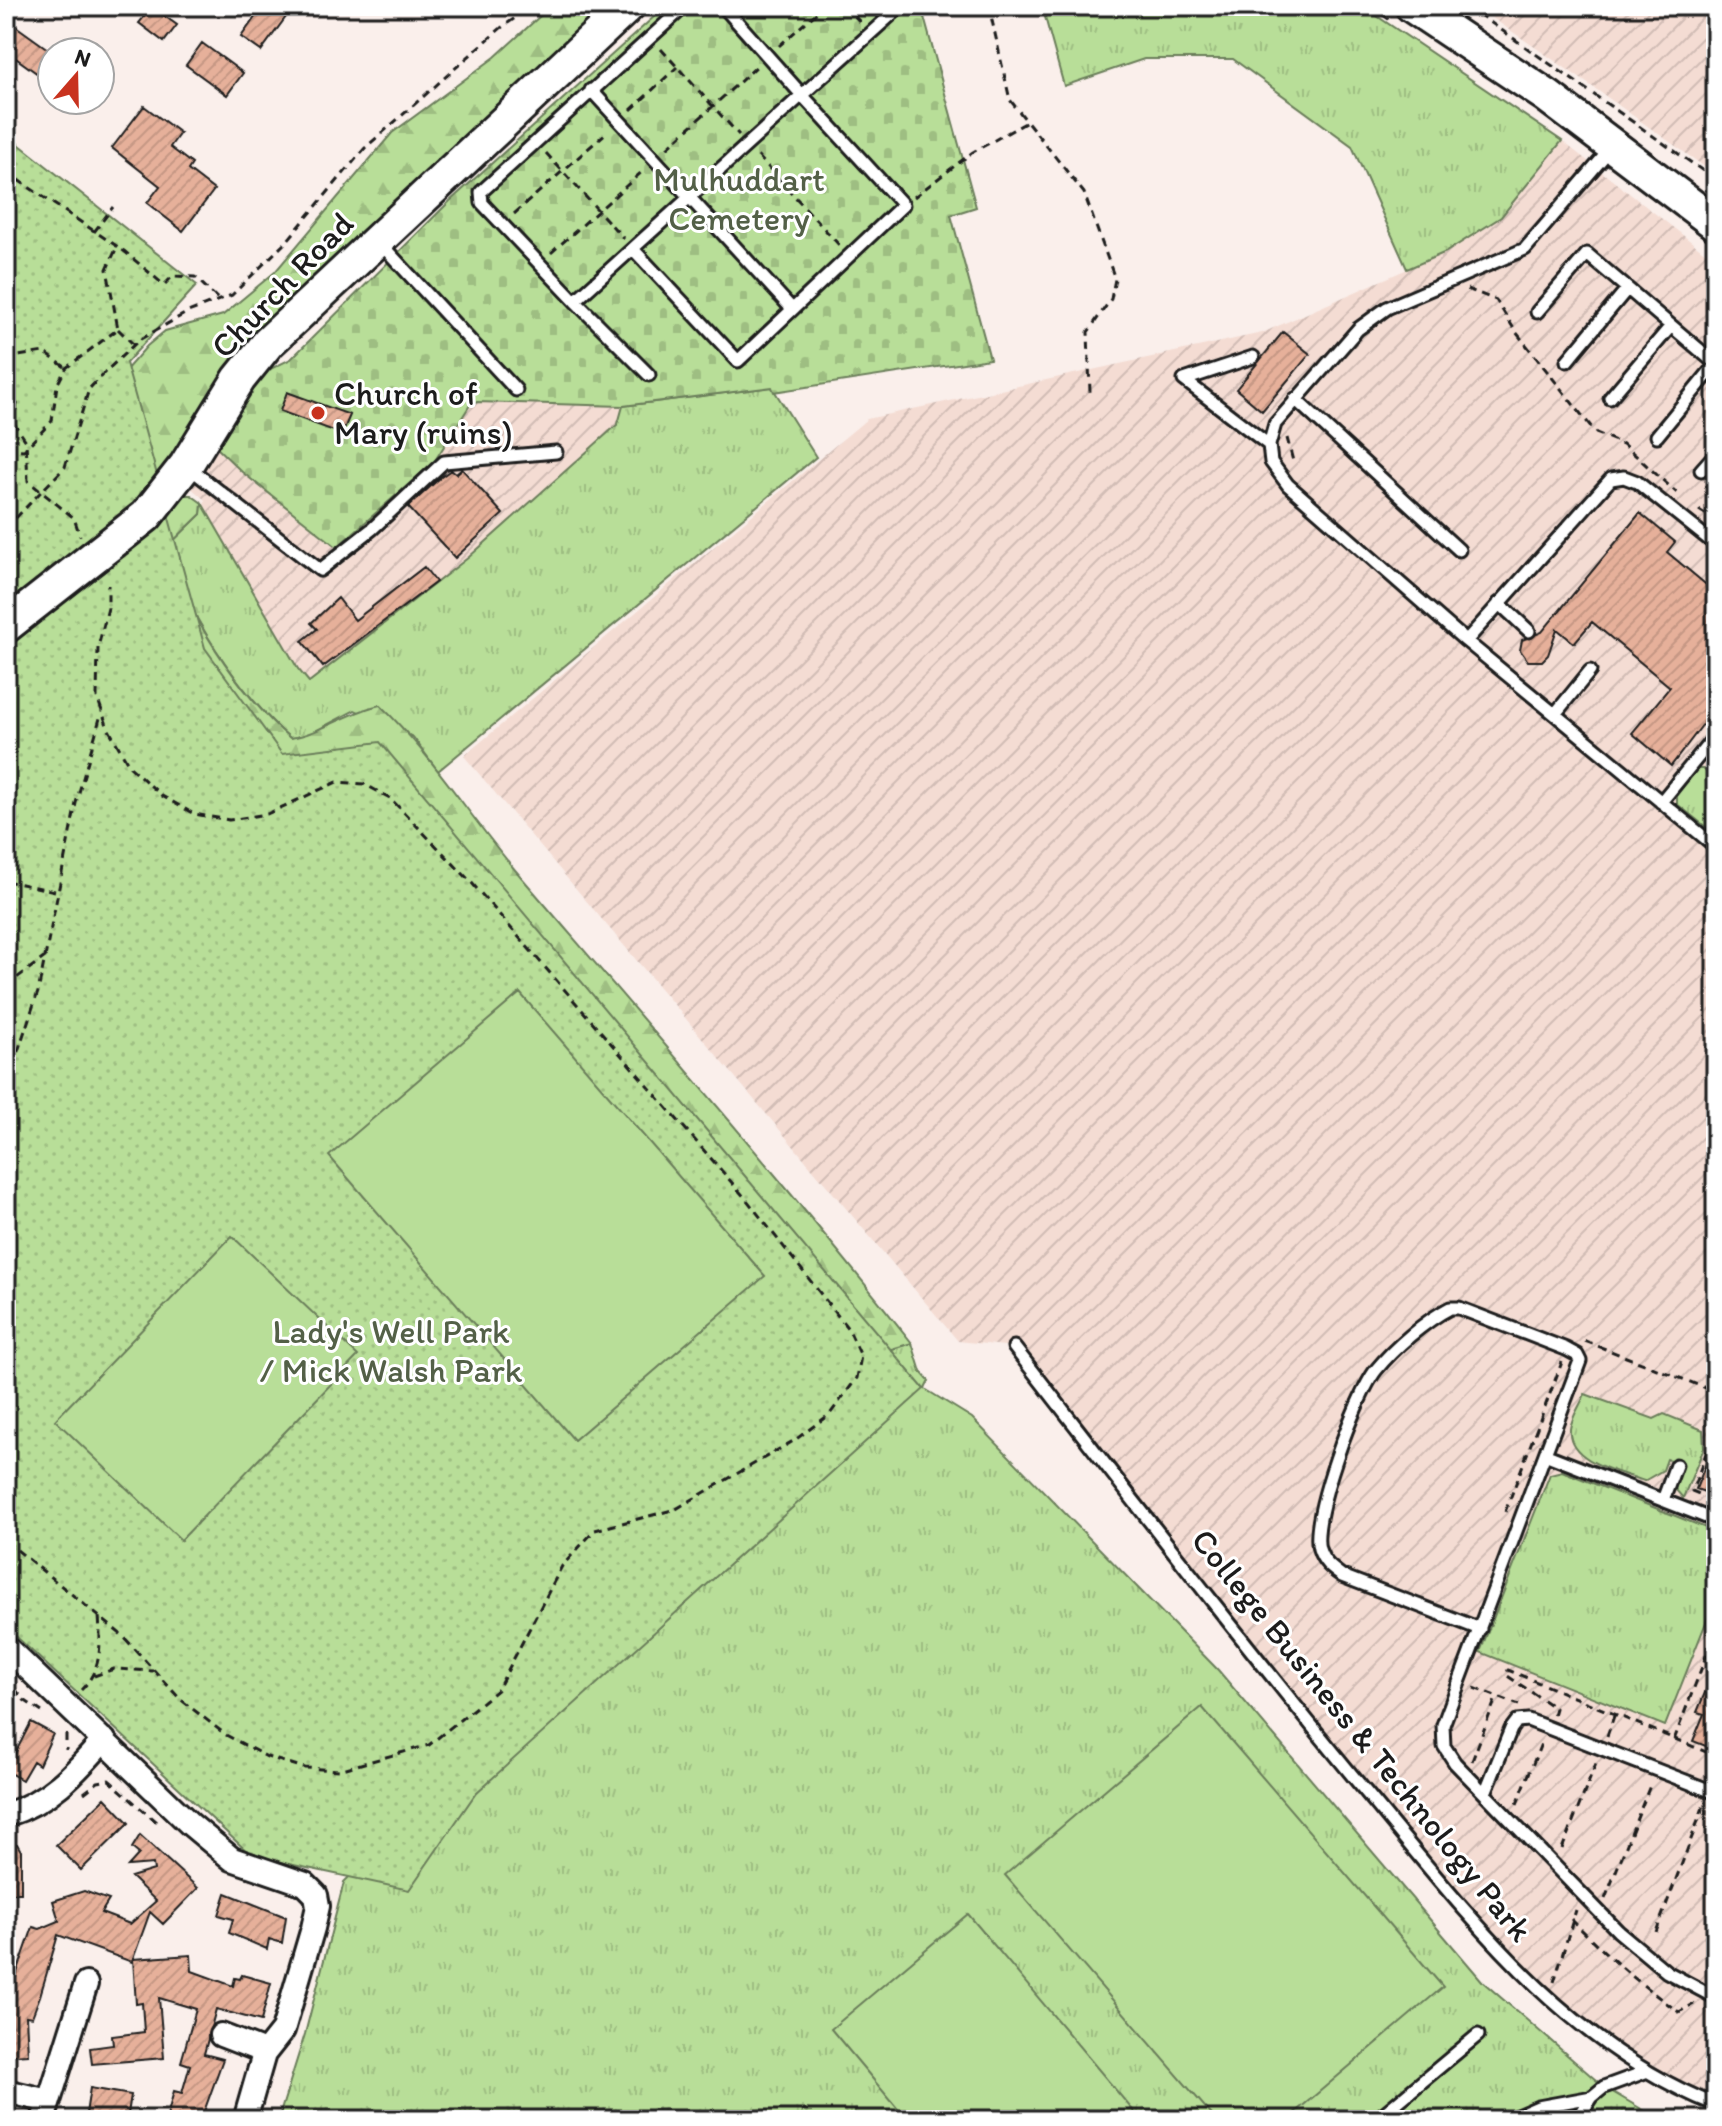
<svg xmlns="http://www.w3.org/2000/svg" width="1722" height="2126" font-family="Itim,sans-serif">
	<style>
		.industrial { fill: url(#industrial-furrows) }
		.grass { fill: url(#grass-tufts); stroke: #6a7d5a; stroke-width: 2 }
		.forest { fill: url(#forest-firs); stroke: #6a7d5a; stroke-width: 2 }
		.cemetery { fill: url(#cemetery-stones); stroke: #6a7d5a; stroke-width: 2 }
		.park { fill: url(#park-dots); stroke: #6a7d5a; stroke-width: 2 }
		.pitch { fill: #b8de98; stroke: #6a7d5a; stroke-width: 2 }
		.building { fill: url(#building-hatch); stroke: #1c1c1c; stroke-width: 2 }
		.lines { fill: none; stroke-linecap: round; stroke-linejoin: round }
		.lane-casing { stroke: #1c1c1c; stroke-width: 17 }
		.street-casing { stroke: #1c1c1c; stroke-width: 28 }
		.secondary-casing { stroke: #1c1c1c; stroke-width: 38 }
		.path { stroke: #1c1c1c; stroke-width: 3; stroke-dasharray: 8 6; stroke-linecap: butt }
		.lane { stroke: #fff; stroke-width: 11 }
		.street { stroke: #fff; stroke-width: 22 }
		.secondary { stroke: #fff; stroke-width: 32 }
		.poi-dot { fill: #c8321e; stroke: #fff; stroke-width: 3 }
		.labels { text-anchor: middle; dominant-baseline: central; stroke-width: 6; stroke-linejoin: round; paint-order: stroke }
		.park-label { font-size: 34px; fill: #536047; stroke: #fff }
		.street-label { font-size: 34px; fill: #1c1c1c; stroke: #fff }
		.poi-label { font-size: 34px; fill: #1c1c1c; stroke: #fff; text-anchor: start }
	</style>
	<defs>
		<pattern id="industrial-furrows" width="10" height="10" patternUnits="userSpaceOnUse" patternTransform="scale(2)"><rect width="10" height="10" fill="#f4dcd3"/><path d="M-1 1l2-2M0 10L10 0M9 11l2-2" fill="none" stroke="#d1bcb5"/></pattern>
		<pattern id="grass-tufts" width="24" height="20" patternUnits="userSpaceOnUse" patternTransform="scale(2)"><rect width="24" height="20" fill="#b8de98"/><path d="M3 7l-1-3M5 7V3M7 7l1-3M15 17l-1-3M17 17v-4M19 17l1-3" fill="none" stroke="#9ebe82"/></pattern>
		<pattern id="forest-firs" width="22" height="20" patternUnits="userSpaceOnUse" patternTransform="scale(2)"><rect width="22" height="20" fill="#b8de98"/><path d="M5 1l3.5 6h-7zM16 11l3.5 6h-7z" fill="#9ebe82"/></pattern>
		<pattern id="cemetery-stones" width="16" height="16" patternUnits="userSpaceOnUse" patternTransform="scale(2)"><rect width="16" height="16" fill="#b8de98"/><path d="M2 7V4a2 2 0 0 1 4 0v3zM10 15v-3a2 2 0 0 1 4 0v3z" fill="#9ebe82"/></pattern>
		<pattern id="park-dots" width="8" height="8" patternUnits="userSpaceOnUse" patternTransform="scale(2)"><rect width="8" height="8" fill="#b8de98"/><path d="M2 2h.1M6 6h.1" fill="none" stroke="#9ebe82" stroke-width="1.8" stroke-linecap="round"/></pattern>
		<pattern id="building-hatch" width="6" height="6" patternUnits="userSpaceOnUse" patternTransform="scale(2)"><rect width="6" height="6" fill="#e6b09a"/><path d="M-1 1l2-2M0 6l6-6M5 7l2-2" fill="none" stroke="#c59784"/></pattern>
	</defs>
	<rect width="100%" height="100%" fill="#faefeb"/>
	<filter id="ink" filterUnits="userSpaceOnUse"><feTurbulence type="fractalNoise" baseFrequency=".0125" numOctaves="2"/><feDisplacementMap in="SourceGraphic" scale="16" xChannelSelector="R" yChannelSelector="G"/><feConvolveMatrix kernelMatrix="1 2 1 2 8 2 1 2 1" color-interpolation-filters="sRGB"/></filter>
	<g filter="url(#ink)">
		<path class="industrial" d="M1475,6H1716V175L1600,92Z
			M1562,141L1716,261V2105L1645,2072L1546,1996L1433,1872L1014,1347L958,1341L464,756L867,419L1262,333L1446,252L1501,217Z
			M477,402L623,406L618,424L469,557L309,682L298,669L204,507L205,500L189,486L213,444L242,472L284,503L434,462L470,405Z"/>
		<path class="grass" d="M1042,6H1362L1562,141L1501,217L1446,252L1407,269L1352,146L1233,59H1144L1064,86Z
			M772,387L816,457L438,771L413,737L355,710L306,736L290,738C244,699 179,605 168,546L201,514L202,503L298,669L309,682L469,557L618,424L623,406Z
			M1703,769L1716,779V835L1677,804V795L1696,769Z
			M912,1343L921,1372L929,1381L925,1389L972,1418L1218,1670L1483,1982L1604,2087L1660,2120H278L305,2034L344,1882L878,1353Z
			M1585,1394L1654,1419L1664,1414L1703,1430L1704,1448L1683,1498L1675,1489L1681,1464L1667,1459L1663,1470L1644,1481C1621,1472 1567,1462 1570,1429C1571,1418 1581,1404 1585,1394Z
			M1562,1471L1716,1532V1597L1665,1726L1480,1652L1550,1474Z"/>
		<path class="forest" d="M551,6H611L244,357L149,496L118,379L147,346L165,331L223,315L275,272L392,133L495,57Z
			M177,495H191L202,503L201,514L168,546C179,605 244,700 290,738C322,733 348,712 380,705C434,757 473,822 522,878C654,1032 786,1184 912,1343L878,1353L328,777L6,640Z"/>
		<path class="cemetery" d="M666,6H921L976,207L951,215L990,359L774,392L772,387L623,406L477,402L470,405L434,462L337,547L242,472L213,444L258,375L291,359L450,201Z"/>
		<path class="park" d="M6,134L197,285L126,363L205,648L282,754L380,742L924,1389L476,1793L409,1890L252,1856L6,1627Z"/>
		<path class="pitch" d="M520,993L765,1276L574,1440L329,1156Z
			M232,1236L358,1356L181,1540L55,1420Z
			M1202,1707L1443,1987L1286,2120H1216L1005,1875Z
			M968,1914L1141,2120H907L831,2029Z"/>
		<path class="building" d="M263,6H294L261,51L241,37Z
			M152,7L177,25L164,42L139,23Z
			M6,19L52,52L38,74L6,51Z
			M202,43L243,73L227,95L186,65Z
			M144,106L180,133L170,147L192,164L188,170L214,190L183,231L147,203L160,186L112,148Z
			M1283,332L1310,354L1262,411L1236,389Z
			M287,392L350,415L342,434L280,411Z
			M462,469L503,514L455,558L408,507L441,477L451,470L456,474Z
			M1640,513L1675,542L1667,552L1716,593V707L1671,766L1632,733L1670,687L1592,622L1574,643L1557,629L1548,655L1542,661H1528L1520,650L1522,640L1542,632Z
			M424,567L436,582L323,667L302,641L317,629L311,623L338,598L355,620Z
			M1715,1441H1716V1496L1696,1489Z
			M1716,1666V1750L1693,1741L1704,1714L1697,1712Z
			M31,1722L53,1734L39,1765L33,1761L22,1780L6,1771Z
			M105,1798L129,1823L81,1870L56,1845Z
			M140,1835L198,1888L163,1924L150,1912L132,1962L58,1935L40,1996L32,2017L26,2016L28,2054L11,2055V2051L6,2052V2026H12L9,1982L13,1984L33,1927L40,1929L59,1921L53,1901L84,1891L109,1900L101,1913L130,1924L156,1901L131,1877L154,1870L153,1864L128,1866L139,1854L132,1848Z
			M6,1844H17L21,1851V1893H6Z
			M226,1893L286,1917L282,1943L269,1939L267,1949L229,1933L233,1919L219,1915Z
			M191,1955L192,1971L233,1986L235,1978L240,1979L242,1975L271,1983L261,2021L216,2009L204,2054L223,2059L201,2120H166L174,2091L182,2093L190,2065L181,2062L196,2009L159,1998L164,2058L92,2064L90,2048L113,2045L112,2036L144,2032L142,2003L136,2004L133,1959Z
			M90,2088L131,2095L127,2120H85Z"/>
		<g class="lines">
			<defs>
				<path id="lane" d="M723,6L802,95L901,6
					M591,90L792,309
					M1612,147L1525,249L1387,308L1358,329L1275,424L1269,445L1271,462L1288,485L1466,641L1716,847
					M380,243L516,390
					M633,249L738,361L903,205L802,95L575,301L482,203L481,192L685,6
					M575,301L649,375
					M1537,312L1587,254L1716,364
					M1253,357L1184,380L1269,445
					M1567,361L1627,289
					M1610,398L1671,326
					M1295,399L1459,550
					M1657,436L1716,364
					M187,466L320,570L372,529L444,462L556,452
					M1701,470L1716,453
					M1499,603L1529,631
					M1466,641L1611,479L1624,477L1637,482L1716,545
					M1555,714L1590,671
					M1661,802L1716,735
					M1014,1347C1127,1492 1239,1638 1356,1780C1460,1904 1560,2044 1716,2105
					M1547,1455L1716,1521
					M1663,1500L1676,1465
					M1480,1629L1342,1576C1331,1568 1323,1562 1319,1549C1310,1519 1356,1395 1376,1370C1394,1348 1425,1321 1450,1308H1459L1566,1349L1577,1355L1580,1361L1443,1725L1444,1746L1455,1763L1618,1931L1667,1972L1716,1998
					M1485,1793L1511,1729L1517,1721L1528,1720L1716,1793
					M1376,2120L1478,2035
					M1508,2120L1538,2107L1592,2097L1604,2087L1645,2072
					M1577,2120L1592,2097"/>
				<path id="street" d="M6,1647L190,1824L232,1859L305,1884L316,1895L318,1906L313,1928L283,2030L264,2054L245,2120
					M6,1815C50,1801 74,1774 104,1740
					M221,2035L265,2052
					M6,2091L48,2101
					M43,2120L86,1984"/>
				<path id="secondary" d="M1412,6L1547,96L1716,224
					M6,626L146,516L186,465L239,379L268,343L628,6"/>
			</defs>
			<use href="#lane" class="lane-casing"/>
			<use href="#street" class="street-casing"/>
			<use href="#secondary" class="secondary-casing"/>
			<path class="path" d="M845,6L862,24
				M986,6L991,16L1010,100L1084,193L1115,279L1111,299L1088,332L1090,393
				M1371,6L1390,20
				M1467,6L1716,180
				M779,46L824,6
				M661,49L739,135
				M631,110L677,67
				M667,148L756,67
				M546,153L624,239
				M758,156L839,245
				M6,172L124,251L164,285L173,276L195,277L219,300
				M914,197L973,152L1027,122
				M514,214L607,132
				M94,232L113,207
				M551,253L644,170
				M1467,289L1496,300L1516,332L1596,433L1623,444L1677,493
				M118,329L134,345
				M6,358L44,352L65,367
				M6,393L17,404L13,422L6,418
				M13,422L26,441L28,481L74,518L80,536
				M1287,438L1294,465
				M6,449L24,450L52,421L57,385L66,368L118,329L107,269L117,247
				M1699,510L1716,521
				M6,528L65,467L89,389L104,373L139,340L188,312L232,295L287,241L365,148L501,28L532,6
				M6,881L60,892
				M6,986L45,957
				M6,1077L12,1069L38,992L76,803L102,711
				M1585,1341L1716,1392
				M1712,1438L1692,1491L1716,1501
				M1505,1512L1562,1362
				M6,1541L123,1636L180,1699L226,1735L267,1757L305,1768L339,1770L429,1745L498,1689L562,1566L595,1530L676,1509L795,1440L830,1414L857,1378L861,1356L849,1330L747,1200L471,882L390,798L364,784L337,782L267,814L229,820L194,814L162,796L130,767L108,728L97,697L98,647L108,608V585
				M94,1676L114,1669L153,1671
				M6,1678L24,1700L45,1714
				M1474,1688L1519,1705
				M81,1690C102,1669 101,1646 99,1616
				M1553,1715L1555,1708L1506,1675L1508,1670L1716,1756
				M66,1734V1750
				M1607,1736L1615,1713
				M1674,1740L1716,1630
				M1472,1761L1496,1698
				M84,1793L98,1782L109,1780L156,1822
				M1517,1804L1542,1741
				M1562,1849L1597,1761
				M1605,1899L1651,1783
				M1571,1919C1605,1954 1639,1984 1679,2012L1694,2004
				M1656,1932L1704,1805
				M1708,1976L1716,1956
				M1554,1982L1576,1910"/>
			<use href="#lane" class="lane"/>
			<use href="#street" class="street"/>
			<use href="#secondary" class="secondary"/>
		</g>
	</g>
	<circle class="poi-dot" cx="318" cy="413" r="8"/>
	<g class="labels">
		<g class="park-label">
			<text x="739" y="179">Mulhuddart<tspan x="739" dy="39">Cemetery</tspan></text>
			<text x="391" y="1331">Lady's Well Park<tspan x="391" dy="39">/ Mick Walsh Park</tspan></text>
		</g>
		<g class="street-label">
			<text transform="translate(282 285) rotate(-46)">Church Road</text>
			<text transform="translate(1362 1735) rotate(51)">College Business &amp; Technology Park</text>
		</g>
		<g class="poi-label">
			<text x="334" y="393">Church of<tspan x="334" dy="39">Mary (ruins)</tspan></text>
		</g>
	</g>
	<rect width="1722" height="2126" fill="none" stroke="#fff" stroke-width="32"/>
	<rect x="16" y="16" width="1690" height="2094" fill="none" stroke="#1c1c1c" stroke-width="3" filter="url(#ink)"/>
	<g transform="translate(76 76) rotate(20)"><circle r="38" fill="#ffffff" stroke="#a4a4a4" stroke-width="2"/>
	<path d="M0-6L14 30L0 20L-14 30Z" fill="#c8321e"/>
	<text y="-12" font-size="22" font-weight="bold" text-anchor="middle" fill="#1c1c1c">N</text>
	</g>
</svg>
